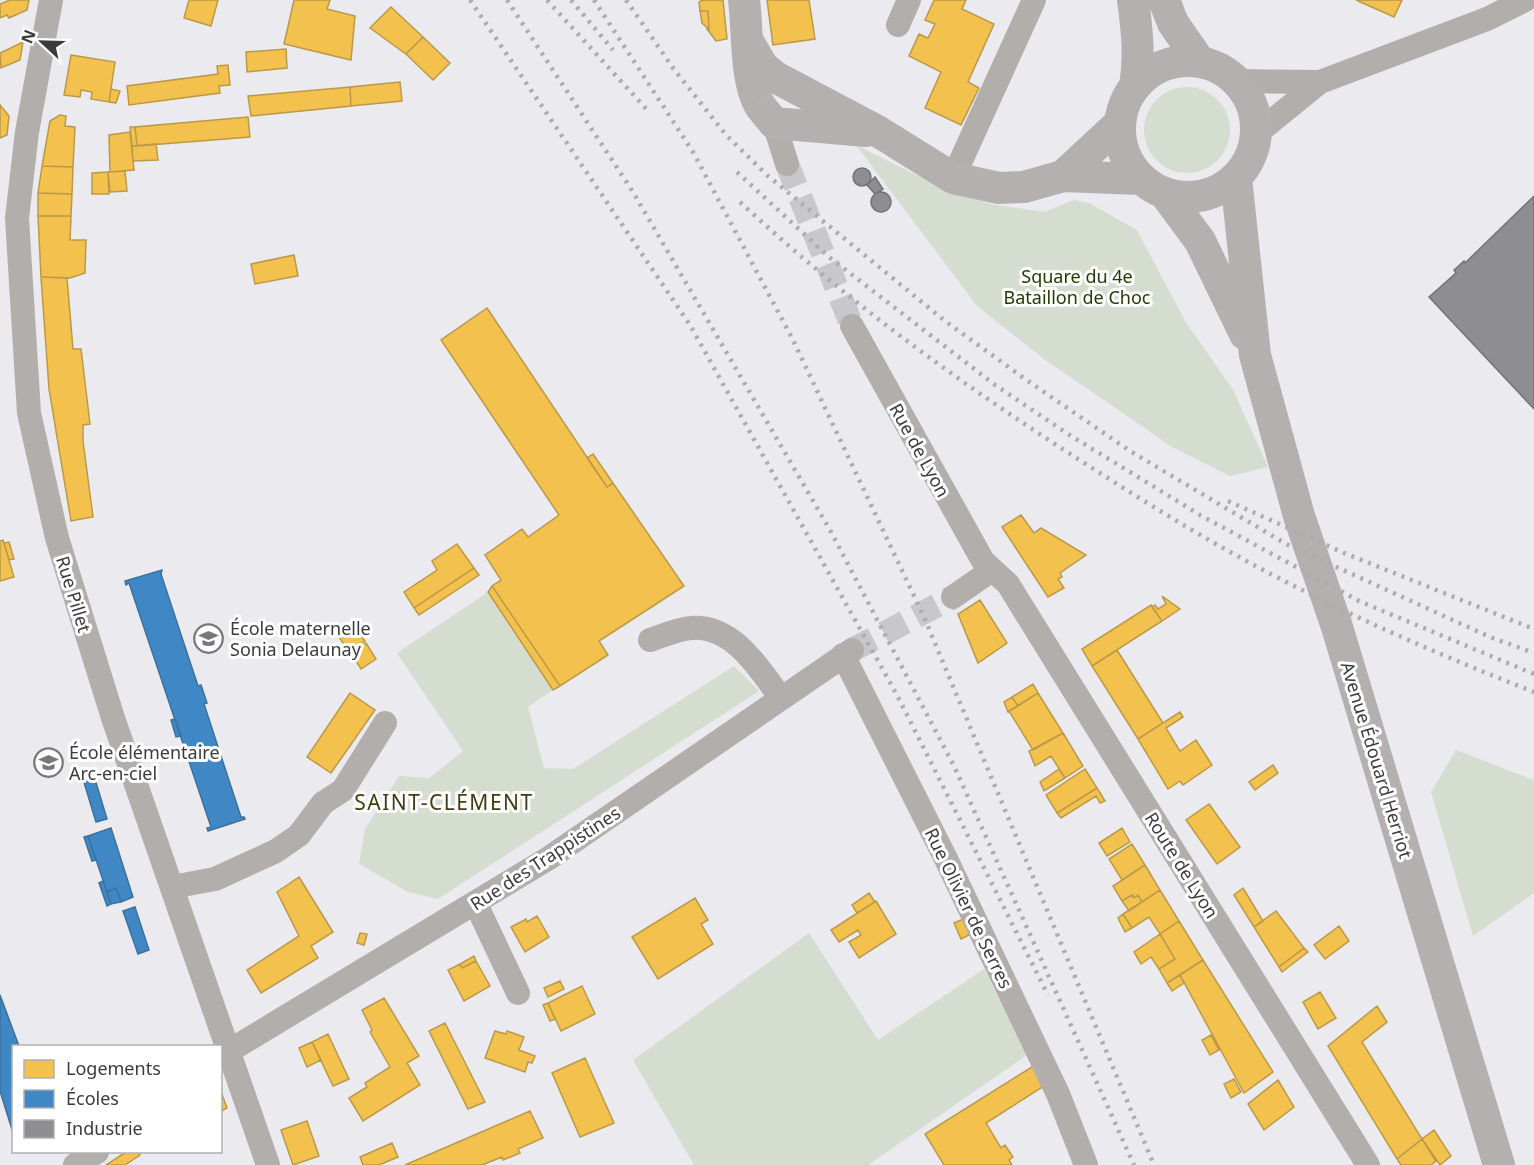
<svg xmlns="http://www.w3.org/2000/svg" width="1534" height="1165" font-family="'Noto Sans',sans-serif">
	<style>
		.green { fill: #d5ddd0 }
		.homes { fill: #f2c14e; stroke: #bb9949; stroke-width: 1.5 }
		.schools { fill: #3f88c5; stroke: #3e719c; stroke-width: 1.5 }
		.industry { fill: #8d8d92; stroke: #747479; stroke-width: 1.5 }
		.lines { fill: none; stroke-linecap: round; stroke-linejoin: round }
		.minor-tunnel { stroke: #c7c7cc; stroke-width: 24; stroke-dasharray: 24 12; stroke-linecap: butt }
		.minor { stroke: #b2aeac; stroke-width: 24 }
		.major { stroke: #b4b0af; stroke-width: 32 }
		.rail { stroke: #aeacad; stroke-width: 4.5; stroke-dasharray: 3 6; stroke-linecap: butt }
		.labels { text-anchor: middle; dominant-baseline: central; stroke-width: 6; stroke-linejoin: round; paint-order: stroke }
		.park-label { font-size: 18px; fill: #233c01; stroke: #fff }
		.street-label { font-size: 18px; fill: #3b3b3e; stroke: #fff }
		.poi-label { font-size: 18px; fill: #3b3b3e; stroke: #fff; text-anchor: start }
		.quarter-label { font-size: 21px; letter-spacing: 1.5px; fill: #433c12; stroke: #fff }
	</style>
	<rect width="100%" height="100%" fill="#eaeaef"/>
	<path class="green" d="M1144 130a43 43 0 1 1 86 0a43 43 0 1 1-86 0Z
		M856,145L949,191L990,204L1044,212L1074,200L1089,203L1137,230L1185,321L1233,390L1268,467L1230,476L1172,447L1044,359L977,306Z
		M488,592L553,690L528,707L544,768L573,769L734,666L759,691L438,899L408,892L359,864L365,829L399,776L429,778L463,751L397,653Z
		M1456,750L1534,780V893L1473,936L1431,792Z
		M809,933L878,1040L984,969L1027,1055L868,1165H694L633,1060Z"/>
	<path class="homes" d="M10,0H29L27,10L9,18L7,15L0,18V4Z
		M189,0H218L211,26L184,18Z
		M294,0H330L327,9L355,16L351,60L284,44Z
		M703,0H723L727,39L716,41L707,29H709L708,11H700L699,2Z
		M767,0H809L815,39L773,45Z
		M934,0H966L962,9L994,24L968,82L979,88L961,125L925,108L941,72L909,56L919,34L928,38L935,24L925,20Z
		M1356,0H1402L1394,17Z
		M391,7L423,37L406,54L370,28Z
		M700,11H708L709,29L702,23Z
		M423,37L450,63L433,80L406,54Z
		M23,42L20,60L1,68L0,53Z
		M286,49L287,68L247,72L246,52Z
		M71,55L115,62L109,102L91,99L92,92L81,90L80,97L64,95Z
		M228,65L230,85L219,86L220,93L129,105L127,86L218,74L217,66Z
		M400,82L402,101L351,106L350,87Z
		M350,87L351,106L251,116L248,96Z
		M111,89L120,91L116,103L109,102Z
		M0,105L9,116L7,135L0,138Z
		M60,115L66,116L65,126L75,127L73,167L42,166L50,121Z
		M248,117L250,137L137,146L135,127Z
		M130,127H135L137,146H132Z
		M130,132L134,170L110,172L109,135Z
		M156,144L158,160L133,161L132,146Z
		M42,166L73,167L72,194L38,193Z
		M125,171L127,191L110,192L108,172Z
		M108,172L109,194H92V173Z
		M38,193L72,194L71,216H38Z
		M38,216H71L70,240H86L85,273L70,278L41,277Z
		M294,255L298,276L255,284L251,264Z
		M41,277L67,278L73,349H81L90,424L83,425V441L93,517L71,521L49,389Z
		M487,308L607,487L613,483L684,586L599,641L608,655L560,686L492,586L501,580L485,555L522,529L528,537L559,515L441,340Z
		M593,454L613,483L607,487L587,458Z
		M1021,515L1034,533L1041,528L1086,555L1060,573L1062,577L1058,579L1064,588L1048,597L1002,527Z
		M3,540L14,577L0,581V541Z
		M9,542L14,559L9,560L4,543Z
		M457,544L474,568L414,608L404,592L437,570L432,561Z
		M474,568L479,575L419,615L414,608Z
		M492,586L560,686L553,690L488,592Z
		M1162,596L1180,609L1162,621L1152,607L1155,605L1158,609L1166,604Z
		M980,600L1007,643L978,663L958,614Z
		M1151,605L1162,621L1092,666L1082,649Z
		M354,627L365,641L349,652L339,637Z
		M366,643L376,659L361,669L351,653Z
		M1117,650L1163,723L1138,739L1092,666Z
		M1033,684L1038,693L1018,706L1012,697Z
		M350,693L375,710L331,773L307,757Z
		M1038,693L1063,733L1033,750L1009,711Z
		M1012,697L1018,706L1008,712L1004,702Z
		M1180,712L1183,717L1166,728L1178,748L1180,751L1196,740L1212,765L1183,785L1180,781L1168,789L1138,739Z
		M1063,733L1083,766L1065,778L1051,756L1035,766L1029,751Z
		M1273,765L1278,773L1255,790L1249,782Z
		M1059,769L1065,778L1044,791L1040,782Z
		M1085,769L1097,788L1057,813L1046,795Z
		M1097,788L1105,801L1100,803L1096,796L1061,818L1057,813Z
		M1209,804L1240,847L1217,864L1186,820Z
		M1122,828L1130,842L1107,856L1099,843Z
		M1132,844L1145,865L1122,880L1109,859Z
		M1145,865L1160,890L1142,902L1138,895L1134,898L1132,895L1122,901L1113,886Z
		M299,877L333,932L311,946L318,958L261,993L247,970L299,936L277,892Z
		M1243,888L1263,921L1254,927L1234,895Z
		M1160,890L1179,921L1160,934L1149,917L1132,928L1123,914Z
		M869,893L875,902L857,913L852,905Z
		M1132,895L1134,898L1138,895L1142,902L1129,911L1122,901Z
		M695,898L708,920L701,924L713,944L658,979L632,937Z
		M876,901L896,934L859,958L849,942L861,935L858,930L839,942L831,930Z
		M1276,911L1304,948L1279,967L1254,927Z
		M1123,914L1132,928L1125,932L1118,918Z
		M537,916L549,937L525,952L511,927L526,919L527,922Z
		M966,918L973,933L961,939L954,923Z
		M1179,921L1203,960L1167,983L1159,969L1175,959L1160,934Z
		M1339,926L1349,941L1325,959L1314,945Z
		M360,933L367,934L364,945L357,943Z
		M1160,934L1175,959L1159,969L1151,957L1141,964L1134,952Z
		M1304,948L1308,952L1282,972L1279,967Z
		M474,956L476,961L462,968L460,964Z
		M1203,960L1273,1072L1244,1093L1180,975Z
		M476,961L490,986L464,1001L448,970L460,964L462,968Z
		M1180,975L1184,983L1172,991L1167,983Z
		M560,981L564,989L548,997L544,988Z
		M582,986L595,1014L561,1031L548,1003Z
		M1320,992L1336,1018L1318,1029L1303,1002Z
		M384,998L419,1056L407,1063L420,1085L363,1121L349,1098L367,1087L365,1083L390,1067L370,1032L372,1030L362,1010Z
		M548,1003L555,1019L550,1021L543,1005Z
		M1377,1006L1387,1022L1362,1042L1422,1139L1397,1159L1328,1046Z
		M445,1023L485,1102L468,1109L429,1031Z
		M495,1031L506,1034L507,1031L524,1037L519,1050L535,1056L532,1063L528,1062L525,1072L485,1058Z
		M328,1034L349,1079L333,1086L312,1042Z
		M1211,1035L1219,1050L1210,1055L1202,1040Z
		M312,1042L321,1060L307,1067L299,1048Z
		M585,1058L614,1123L580,1137L552,1073Z
		M1035,1065L1044,1086L986,1123L1001,1148L1005,1145L1013,1157L1009,1160L1012,1165H944L925,1134Z
		M1234,1079L1241,1092L1231,1098L1224,1084Z
		M1278,1080L1294,1107L1264,1130L1248,1104Z
		M220,1089L227,1108L220,1112Z
		M530,1111L543,1138L518,1149L520,1153L503,1160L502,1157L482,1165H405Z
		M307,1121L319,1156L293,1165L281,1130Z
		M1434,1130L1451,1156L1440,1165L1422,1139Z
		M1422,1139L1436,1161L1431,1165H1401L1397,1159Z
		M392,1143L398,1157L379,1165H363L360,1157Z
		M126,1152H138L140,1155L125,1165H106Z"/>
	<path class="schools" d="M162,570L161,574L198,686L201,685L207,703L204,704L241,817H244L245,819L208,831L207,828L211,827L129,583L126,585L125,581Z
		M175,719L181,736L176,737L171,720Z
		M94,776L107,819L96,822L83,779Z
		M111,828L133,897L121,902L116,888L107,892L88,836Z
		M88,836L96,860L92,861L84,837Z
		M103,881L111,904L107,906L99,883Z
		M116,888L121,902L111,904L107,892Z
		M135,907L149,950L138,954L123,911Z
		M0,995L19,1046H14V1136L0,1091Z"/>
	<path class="industry" d="M853 177a9 9 0 1 1 18 0a9 9 0 1 1-18 0Z
		M875,177L883,189L875,194L867,185Z
		M871 202a10 10 0 1 1 20 0a10 10 0 1 1-20 0Z
		M1534,196V409L1429,297L1456,273L1454,270L1464,261L1465,263Z"/>
	<g class="lines">
		<path class="minor-tunnel" d="M787,164L852,326
			M852,650L953,597"/>
		<path class="minor" d="M51,0L27,132L17,218L29,413L57,538L113,718L268,1165
			M898,25L909,0
			M1236,81L1320,82
			M774,123L787,164
			M1256,134L1320,82L1487,19L1525,0
			M953,178L1034,0
			M852,326L983,561L1008,584L1368,1165
			M953,597L992,570
			M650,640C662,636 678,629 691,628C733,625 759,668 780,697
			M843,655L946,859L1058,1094L1086,1165
			M172,887L215,879L276,851L299,835L323,803L343,790L385,723
			M476,904L518,993
			M229,1051L549,858L852,650
			M75,1165L97,1152"/>
		<path class="major" d="M744,0C748,30 745,78 759,104C763,111 770,117 774,123
			M1133,0C1137,29 1140,57 1135,86
			M1164,0L1173,23L1200,62
			M749,43L763,67L777,78L879,132L953,178L999,188L1024,187L1063,176L1140,179
			M1120 129a68 68 0 1 1 136 0a68 68 0 1 1-136 0Z
			M774,123L866,131
			M1063,176L1119,124
			M1236,178L1255,355L1299,516L1337,627L1499,1165
			M1166,195L1200,241L1245,334"/>
		<path class="rail" d="M470,0L690,325L897,695L1048,995
			M507,0L633,192L830,530L954,766L1134,1165
			M547,0L650,113
			M571,0L613,50
			M594,0L693,152L792,338L924,617L1154,1165
			M626,0L673,68L726,135L768,176L945,321L1025,379L1130,451L1286,544L1490,637L1534,653
			M737,172L829,257L995,385L1068,434L1200,515L1359,601L1534,674
			M740,202C839,294 947,374 1061,448C1106,477 1151,506 1197,533C1304,596 1419,647 1534,692
			M1228,501L1344,553L1534,629"/>
	</g>
	<defs>
		<symbol id="school-ring" viewBox="-11 -11 22 22"><circle r="9.5" fill="#fff" stroke="#78787c" stroke-width="1.5"/><path d="M0-5L7-2L0 1L-7-2ZM-4 1L0 2.5L4 1V4Q0 6-4 4Z" fill="#78787c"/></symbol>
	</defs>
	<g fill-rule="evenodd">
		<use href="#school-ring" x="192" y="622" width="33" height="33"/>
		<use href="#school-ring" x="32" y="746" width="33" height="33"/>
	</g>
	<g class="labels">
		<g class="park-label">
			<text x="1077" y="276">Square du 4e<tspan x="1077" dy="21">Bataillon de Choc</tspan></text>
		</g>
		<g class="street-label">
			<text transform="translate(920 450) rotate(61)">Rue de Lyon</text>
			<text transform="translate(74 594) rotate(73)">Rue Pillet</text>
			<text transform="translate(1377 760) rotate(73)">Avenue Édouard Herriot</text>
			<text transform="translate(545 858) rotate(-33)">Rue des Trappistines</text>
			<text transform="translate(1182 865) rotate(58)">Route de Lyon</text>
			<text transform="translate(969 908) rotate(64)">Rue Olivier de Serres</text>
		</g>
		<g class="poi-label">
			<text x="230" y="628">École maternelle<tspan x="230" dy="21">Sonia Delaunay</tspan></text>
			<text x="69" y="752">École élémentaire<tspan x="69" dy="21">Arc-en-ciel</tspan></text>
		</g>
		<g class="quarter-label">
			<text x="444" y="802">SAINT-CLÉMENT</text>
		</g>
	</g>
	<rect x="12" y="1045" width="210" height="108" fill="#ffffff" stroke="#b1b1b2" stroke-width="1.5"/>
	<rect x="24" y="1060" width="30" height="18" fill="#f2c14e" stroke="#b1b1b2" stroke-width="1.5"/>
	<text x="66" y="1075" font-size="18" fill="#3b3b3e">Logements</text>
	<rect x="24" y="1090" width="30" height="18" fill="#3f88c5" stroke="#b1b1b2" stroke-width="1.5"/>
	<text x="66" y="1105" font-size="18" fill="#3b3b3e">Écoles</text>
	<rect x="24" y="1120" width="30" height="18" fill="#8d8d92" stroke="#b1b1b2" stroke-width="1.5"/>
	<text x="66" y="1135" font-size="18" fill="#3b3b3e">Industrie</text>
	<g transform="translate(42 42) rotate(292)" stroke="#ffffff" stroke-width="4.5" paint-order="stroke">
	<path d="M0-4.5L10 22L0 15L-10 22Z" fill="#3b3b3e"/>
	<text y="-9" font-size="16" font-weight="bold" text-anchor="middle" fill="#3b3b3e">N</text>
	</g>
</svg>
